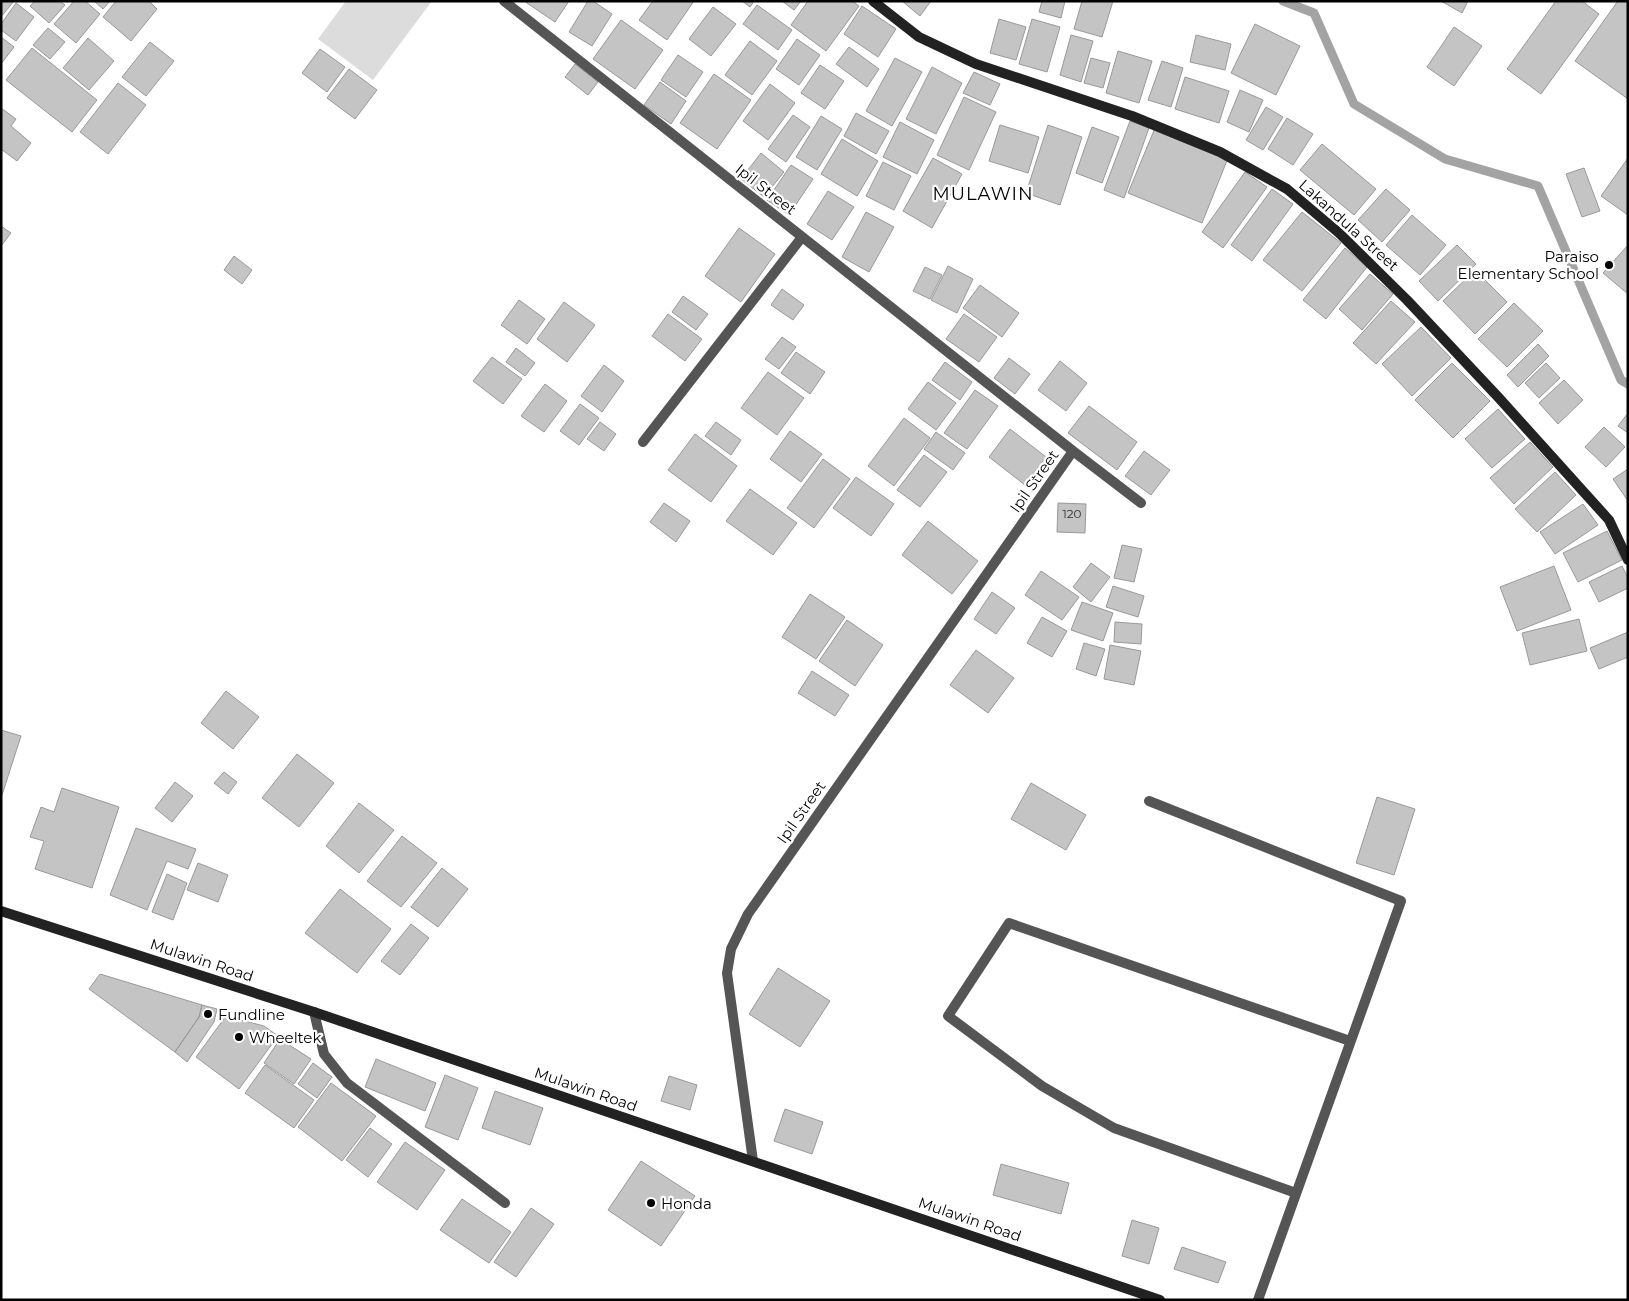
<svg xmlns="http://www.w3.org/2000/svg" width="1629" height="1301" font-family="Montserrat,sans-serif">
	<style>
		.green { fill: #dcdcdc }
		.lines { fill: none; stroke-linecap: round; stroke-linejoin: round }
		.stream { stroke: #a3a3a3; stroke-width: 9 }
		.building { fill: #c4c4c4; stroke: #999 }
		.street { stroke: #555; stroke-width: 10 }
		.secondary { stroke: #222; stroke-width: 10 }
		.poi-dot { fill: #000; stroke: #fff; stroke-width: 2 }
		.labels { text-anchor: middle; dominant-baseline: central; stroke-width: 4.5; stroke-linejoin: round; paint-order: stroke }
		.number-label { font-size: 12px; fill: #313131 }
		.street-label { font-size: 15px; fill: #000; stroke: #fff }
		.poi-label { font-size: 15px; fill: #000; stroke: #fff; text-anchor: start }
		.quarter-label { font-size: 18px; letter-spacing: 1px; fill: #000; stroke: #fff }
	</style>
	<rect width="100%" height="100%" fill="#fff"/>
	<path class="green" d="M346,1H432L373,80L318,39Z"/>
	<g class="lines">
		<path class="stream" d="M1283,1L1314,13L1354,104L1445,159L1538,186L1621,380L1628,384"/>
	</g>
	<path class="building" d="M1,1H14L1,17Z
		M35,1H60L65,5L49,23L30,6Z
		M74,1H85L100,14L76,43L54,24Z
		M94,1H110L103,9Z
		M116,1H149L157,9L131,41L103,17Z
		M524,1H569L555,22Z
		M588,1H593L612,14L592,46L569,32Z
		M653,1H694L667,40L639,20Z
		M742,1H754L750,7Z
		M782,1H801L794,10Z
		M808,1H852L859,6L826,51L791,25Z
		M902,1H931L920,16Z
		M1042,1H1065L1061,18L1039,12Z
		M1082,1H1113L1102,37L1074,29Z
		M1441,1H1468L1462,13Z
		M1556,1H1582L1599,14L1541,94L1507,69Z
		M1618,1H1628V99L1575,61Z
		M16,3L34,17L16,41L1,30V24Z
		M757,5L792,30L778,50L743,24Z
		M862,6L896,29L878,57L844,34Z
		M713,7L736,24L711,56L689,39Z
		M999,19L1026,27L1016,60L990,53Z
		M1032,19L1060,27L1047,72L1019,64Z
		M621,20L663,50L635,89L593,59Z
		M1255,24L1300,46L1276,95L1231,73Z
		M1454,27L1482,46L1454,86L1427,67Z
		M48,28L65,42L50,59L33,45Z
		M1071,35L1093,41L1081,82L1060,75Z
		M1196,35L1231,44L1225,70L1190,62Z
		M1,37L14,47L1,64Z
		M88,38L114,61L89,90L63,68Z
		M797,39L820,55L799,85L776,69Z
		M750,41L777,61L752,95L725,75Z
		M150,42L174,61L146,96L122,77Z
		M849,47L879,69L867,87L836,64Z
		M32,48L97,100L72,132L6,80Z
		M320,49L345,67L327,92L302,73Z
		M1118,51L1152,61L1139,103L1106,93Z
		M678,55L703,72L686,97L661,80Z
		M895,58L922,72L892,126L866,111Z
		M1091,58L1110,63L1103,88L1084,83Z
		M1162,61L1183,68L1171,107L1148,100Z
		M575,64L598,82L588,95L565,77Z
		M820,65L844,81L825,109L801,93Z
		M932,67L962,83L936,134L906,119Z
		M349,69L377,90L355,119L327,98Z
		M974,72L1000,84L990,105L963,93Z
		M714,74L751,100L717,149L680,123Z
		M1185,77L1229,91L1219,123L1175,109Z
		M660,82L686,101L671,124L644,105Z
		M118,83L146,105L108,154L80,132Z
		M770,84L795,103L768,140L743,121Z
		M1240,90L1263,100L1249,132L1227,122Z
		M964,97L996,112L969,170L937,155Z
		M1266,107L1283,117L1263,150L1246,140Z
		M1,108L16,119L11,126L31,143L17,161L1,149Z
		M856,113L889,131L876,154L844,136Z
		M793,115L810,127L786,162L768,149Z
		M821,116L842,129L817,170L796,157Z
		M1287,118L1313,134L1293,165L1268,149Z
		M1130,121L1149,128L1124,198L1104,190Z
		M900,122L934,140L917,174L883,157Z
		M1000,125L1039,137L1028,173L989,161Z
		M1048,125L1082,137L1060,205L1026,193Z
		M1092,127L1119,137L1102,183L1076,173Z
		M1155,128L1228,158L1202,223L1128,193Z
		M842,139L878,161L857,196L821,174Z
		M1322,144L1376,189L1354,215L1300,170Z
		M761,153L784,172L764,197L741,179Z
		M933,158L962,174L932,228L903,211Z
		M1628,158V215L1601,196Z
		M883,162L911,176L894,210L866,196Z
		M791,165L813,179L789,215L767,200Z
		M1584,168L1600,211L1582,217L1566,174Z
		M1245,172L1267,187L1223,248L1202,232Z
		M1272,189L1293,204L1252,261L1231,245Z
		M1386,189L1410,210L1382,242L1358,220Z
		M828,191L854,207L832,240L807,224Z
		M866,212L894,227L869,272L842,257Z
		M1302,212L1341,243L1302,291L1263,260Z
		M1412,215L1446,245L1420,275L1386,245Z
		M1,226L11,233L1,246Z
		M739,228L775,254L741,302L705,276Z
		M1457,245L1476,264L1438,301L1419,281Z
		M1628,245V294L1603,273Z
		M1345,248L1367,267L1326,319L1303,300Z
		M234,256L252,270L242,284L224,270Z
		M948,266L973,279L957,313L931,300Z
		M925,267L942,275L930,299L913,291Z
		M1475,270L1507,302L1475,334L1443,301Z
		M1370,274L1393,294L1362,330L1339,309Z
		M980,285L1019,313L1002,337L963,308Z
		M782,289L804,305L793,320L771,305Z
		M683,296L708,314L696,330L672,312Z
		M519,300L545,319L527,344L501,325Z
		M1391,301L1415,322L1376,364L1353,343Z
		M564,302L595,325L567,362L537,339Z
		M1514,303L1543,331L1507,367L1478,339Z
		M668,314L702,339L685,361L652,336Z
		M964,314L997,337L979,362L946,339Z
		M1421,327L1451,358L1412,396L1382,364Z
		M782,337L796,347L779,369L765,359Z
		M1538,344L1549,356L1518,387L1507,375Z
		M516,348L535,363L525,376L506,362Z
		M796,352L825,372L810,394L781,373Z
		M492,357L522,379L503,404L473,381Z
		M1009,358L1030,374L1015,394L994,378Z
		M1060,361L1087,383L1066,411L1038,390Z
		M945,362L972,382L960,400L932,380Z
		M1452,363L1490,401L1453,438L1415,400Z
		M1546,363L1560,378L1539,398L1525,383Z
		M604,365L624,381L602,412L581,396Z
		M768,372L804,398L777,435L741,408Z
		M1564,380L1583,400L1558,424L1539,403Z
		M928,382L956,403L936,430L908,409Z
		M545,384L567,401L544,432L521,416Z
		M975,390L998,406L967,449L944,433Z
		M580,404L599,418L579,445L560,431Z
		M1089,406L1137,442L1117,470L1068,433Z
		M1498,409L1525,439L1492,468L1465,439Z
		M1628,413V433L1618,426Z
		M904,418L930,438L894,486L868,466Z
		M600,422L616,434L604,451L587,439Z
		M716,422L741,440L731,455L705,436Z
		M1604,427L1625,447L1606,467L1585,447Z
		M1010,429L1046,457L1025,485L989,457Z
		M790,431L822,454L801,482L770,459Z
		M936,432L965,453L953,470L924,449Z
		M695,434L737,466L711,502L668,470Z
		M1530,442L1553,467L1514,504L1490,478Z
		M1144,451L1170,470L1151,495L1125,476Z
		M924,455L947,472L920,507L897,490Z
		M823,459L850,479L814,528L787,508Z
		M1628,469V501L1613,479Z
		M1555,472L1576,495L1537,532L1515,509Z
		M856,477L894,504L871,536L833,508Z
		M750,489L797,523L773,555L726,521Z
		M664,503L690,521L676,542L650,522Z
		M1058,503L1086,504L1085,533L1057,532Z
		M1583,504L1598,525L1555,554L1540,532Z
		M928,521L978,561L952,594L902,555Z
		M1607,531L1622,560L1578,582L1563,553Z
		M1122,545L1142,549L1134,582L1114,578Z
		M1091,563L1110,577L1091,602L1073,587Z
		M1554,566L1571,610L1517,631L1500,587Z
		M1622,566L1628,578V588L1599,602L1589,582Z
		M1041,571L1079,597L1062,620L1025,595Z
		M1113,586L1144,596L1138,617L1106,607Z
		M992,592L1015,608L996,634L974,619Z
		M810,594L845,617L816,659L782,637Z
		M1082,602L1113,613L1103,641L1071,630Z
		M1042,617L1067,631L1052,657L1027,643Z
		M1579,619L1587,651L1530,665L1522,633Z
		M847,620L883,645L855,686L819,661Z
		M1115,622L1142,624L1141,644L1114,642Z
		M1628,632V657L1599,669L1590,648Z
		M1084,643L1105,649L1096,676L1076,669Z
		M1110,645L1141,651L1134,685L1104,679Z
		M976,650L1014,678L988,713L950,685Z
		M812,671L849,695L835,716L798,693Z
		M226,691L259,717L233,749L201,723Z
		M1,730L21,736L2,795H1Z
		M297,754L334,783L299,827L262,798Z
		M224,772L237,782L228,794L214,783Z
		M175,782L193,796L172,822L155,808Z
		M1031,783L1086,815L1066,850L1011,819Z
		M62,788L119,807L92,888L35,869L44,841L30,837L41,807L54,812Z
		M1377,797L1415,809L1394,875L1356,863Z
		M359,803L394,830L359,873L326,846Z
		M136,828L196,849L188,869L167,861L147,910L110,895Z
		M402,836L437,863L401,907L367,881Z
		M198,863L228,875L218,902L187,890Z
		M442,868L468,889L438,927L411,907Z
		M167,874L187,883L173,920L152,912Z
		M340,889L391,929L357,973L305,933Z
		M411,924L429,938L400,975L381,961Z
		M778,968L830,1001L800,1047L749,1014Z
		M100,974L202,1005L199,1017L175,1052L89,989Z
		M202,1005L217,1009L214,1022L187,1062L175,1052L199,1017Z
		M226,1016L264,1026L278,1036L239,1089L196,1057Z
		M280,1039L311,1059L294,1084L264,1063Z
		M376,1059L436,1083L425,1111L365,1087Z
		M313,1063L332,1077L317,1098L298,1084Z
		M265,1065L314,1100L294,1128L245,1093Z
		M445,1075L478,1088L458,1140L425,1127Z
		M669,1076L697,1085L690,1110L661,1101Z
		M331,1083L376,1116L342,1161L298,1127Z
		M495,1091L543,1108L530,1145L482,1128Z
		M785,1109L823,1122L812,1154L774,1141Z
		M370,1128L392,1144L368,1177L346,1160Z
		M405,1142L445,1170L417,1210L377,1182Z
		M641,1161L695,1196L661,1246L608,1210Z
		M1001,1164L1069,1183L1061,1214L993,1195Z
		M462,1199L511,1232L489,1263L440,1230Z
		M531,1208L554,1224L516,1277L494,1262Z
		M1132,1220L1159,1228L1149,1264L1122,1256Z
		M1182,1247L1226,1262L1218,1283L1174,1269Z"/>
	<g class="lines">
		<path class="street" d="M504,1L1073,451L748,914L731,949L727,973L753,1161
			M643,442L802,237
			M1073,451L1141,503
			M1149,801L1401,901L1258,1300
			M314,1012L324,1054L347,1083L505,1203
			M1296,1193L1114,1128L1042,1086L948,1016L1009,923L1350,1041"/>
		<path class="secondary" d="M873,1L919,37L976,64L1132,116L1220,152L1287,189L1339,233L1407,300L1499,398L1609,520L1628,560
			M1,911L314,1012L1160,1300"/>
	</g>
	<g class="poi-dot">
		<circle cx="1609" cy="265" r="5"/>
		<circle cx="208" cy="1014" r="5"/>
		<circle cx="239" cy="1037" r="5"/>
		<circle cx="651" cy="1203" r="5"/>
	</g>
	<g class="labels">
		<g class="number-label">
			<text x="1072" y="513">120</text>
		</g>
		<g class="street-label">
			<text transform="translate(766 189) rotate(38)">Ipil Street</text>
			<text transform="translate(1349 225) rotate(42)">Lakandula Street</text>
			<text transform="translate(1034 481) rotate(-55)">Ipil Street</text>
			<text transform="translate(801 812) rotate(-55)">Ipil Street</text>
			<text transform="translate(202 960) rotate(18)">Mulawin Road</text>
			<text transform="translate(586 1089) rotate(19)">Mulawin Road</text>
			<text transform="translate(970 1219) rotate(19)">Mulawin Road</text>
		</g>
		<g class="poi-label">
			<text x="1599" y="256" text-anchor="end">Paraiso<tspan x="1599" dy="17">Elementary School</tspan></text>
			<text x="218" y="1014">Fundline</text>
			<text x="249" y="1037">Wheeltek</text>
			<text x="661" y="1203">Honda</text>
		</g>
		<g class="quarter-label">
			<text x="983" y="194">MULAWIN</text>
		</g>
	</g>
	<rect width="1629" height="1301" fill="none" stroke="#000000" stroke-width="5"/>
</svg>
